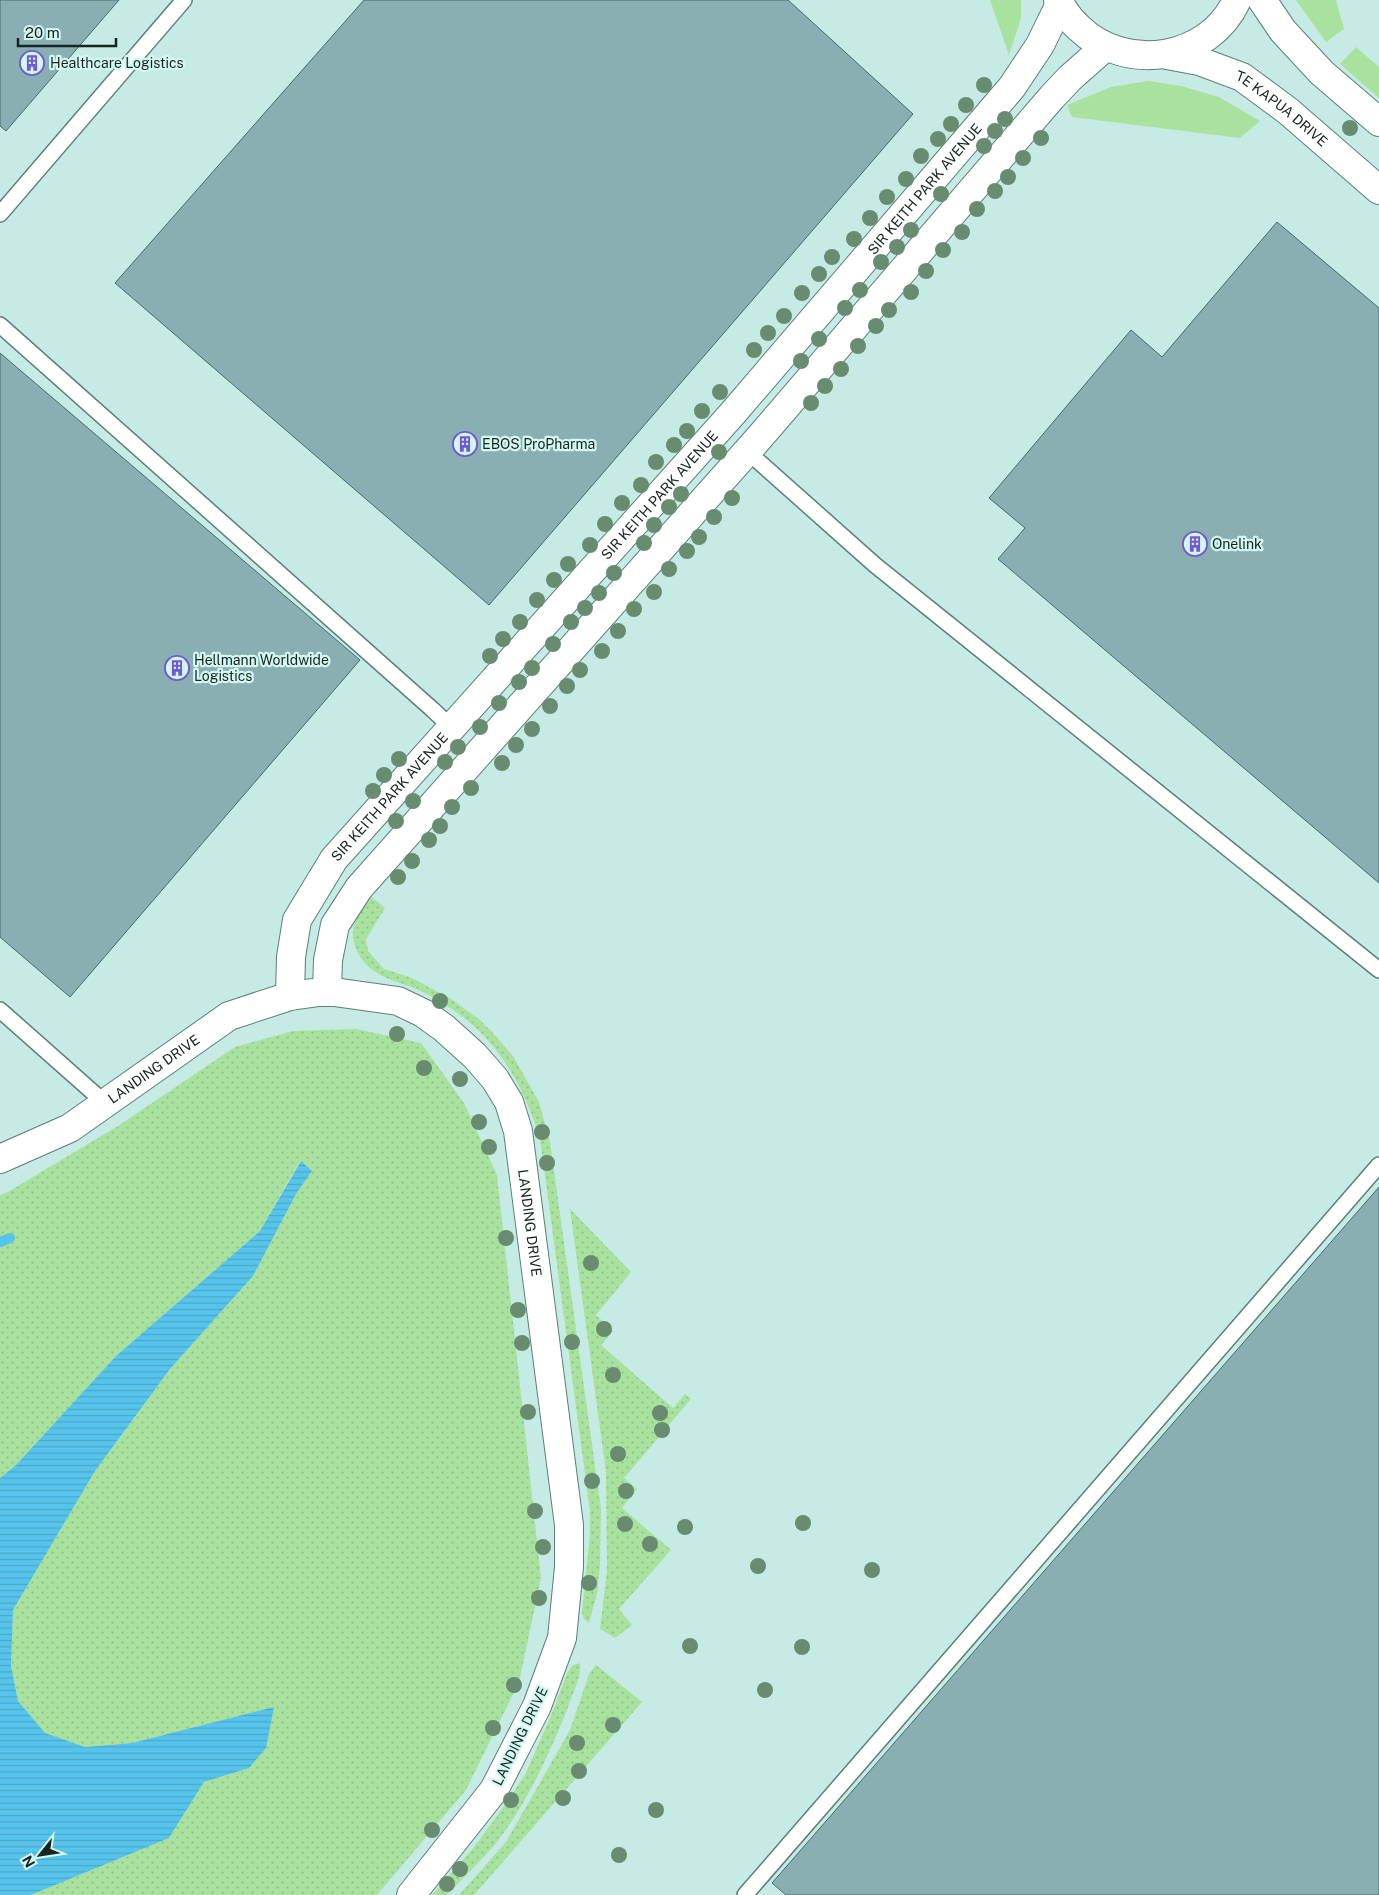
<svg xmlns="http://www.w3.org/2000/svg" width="1379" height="1895" font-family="'Public Sans',sans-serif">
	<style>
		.grass { fill: url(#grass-dots) }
		.garden { fill: #a9e19e }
		.water { fill: url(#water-rules) }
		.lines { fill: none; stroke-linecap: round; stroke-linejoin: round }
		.stream { stroke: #57c4eb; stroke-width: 10 }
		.building { fill: #8aafb2; stroke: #476a6d }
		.lane-casing { stroke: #5c7f79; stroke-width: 18 }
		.street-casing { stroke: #5c7f79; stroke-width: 30 }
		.secondary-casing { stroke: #5c7f79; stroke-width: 30 }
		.lane { stroke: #fff; stroke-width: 15 }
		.street { stroke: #fff; stroke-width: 28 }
		.secondary { stroke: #fff; stroke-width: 28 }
		.tree { fill: #678c70 }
		.labels { text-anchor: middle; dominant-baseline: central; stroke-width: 4.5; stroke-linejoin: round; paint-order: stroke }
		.poi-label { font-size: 14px; fill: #162422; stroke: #d3f8f1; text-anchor: start }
		.street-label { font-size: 14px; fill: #162422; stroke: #d3f8f1 }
	</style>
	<defs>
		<pattern id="grass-dots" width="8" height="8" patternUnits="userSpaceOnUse" patternTransform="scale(1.25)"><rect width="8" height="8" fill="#a9e19e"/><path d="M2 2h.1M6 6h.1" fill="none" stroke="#91c188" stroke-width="1.8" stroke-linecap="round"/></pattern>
		<pattern id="water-rules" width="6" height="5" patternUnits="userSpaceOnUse" patternTransform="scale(1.25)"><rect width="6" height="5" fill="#57c4eb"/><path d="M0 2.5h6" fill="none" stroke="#4ba8c9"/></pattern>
	</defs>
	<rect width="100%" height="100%" fill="#c6ebe4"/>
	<path class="grass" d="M372,897L385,908L366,939L368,951L384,969L412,978L451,999L480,1020L491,1031L513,1056L539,1102L550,1142L601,1509L600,1565L597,1594L589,1623L584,1619L582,1613L590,1534V1511L540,1138C526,1096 511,1063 479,1031C463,1015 442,1002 423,992C407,984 388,981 374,971C359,961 348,939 355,922C358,913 366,904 372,897Z
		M356,1029L421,1043L464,1103L497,1175L541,1578L519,1682L466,1790L377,1895H31L169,1838L204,1782L249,1768L274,1707L132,1743L85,1747L44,1733L18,1701L11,1666L13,1610L95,1471L170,1369L253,1276L296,1194L311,1172L300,1161L260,1231L116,1356L16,1465L0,1478V1195L8,1192L118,1126L235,1047L293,1031Z
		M570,1209L631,1272L596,1315L613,1331L601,1345L673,1408L685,1394L691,1399L624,1478L637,1489L622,1508L671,1550L619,1609L632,1625L615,1638L600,1629L607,1571L606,1472Z
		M580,1663C582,1677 572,1694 568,1707C550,1753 524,1810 492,1848C478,1864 462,1879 447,1895H432L474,1847L497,1816L525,1775L553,1711L567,1673L573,1665Z
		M596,1665L642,1702L474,1895H459L506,1842L570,1730L589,1674Z"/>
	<path class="garden" d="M990,0H1021V18L1009,55Z
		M1296,0H1336L1344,29L1326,42Z
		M1356,47L1379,67V98L1340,64Z
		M1148,81L1181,86L1219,97L1260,121L1240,138L1072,117L1067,105L1111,87Z"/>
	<path class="water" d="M301,1161L312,1171L296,1194L253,1276L170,1369L95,1471L13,1610L11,1666L18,1701L45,1733L85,1747L132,1743L274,1707L266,1748L249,1768L204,1782L169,1838L31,1895H0V1478L16,1465L116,1356L260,1231Z"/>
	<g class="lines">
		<path class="stream" d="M0,1242L10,1238"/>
	</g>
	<path class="building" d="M0,0H119L6,131L0,126Z
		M364,0H788L913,114L489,605L115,283Z
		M1277,222L1379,308V883L998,559L1025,528L989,498L1131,330L1162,357Z
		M0,353L360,660L70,997L0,937Z
		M1379,1187V1895H786L772,1883Z"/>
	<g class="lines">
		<defs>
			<path id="lane" d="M0,214L184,0
				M0,325L433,710L452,728
				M748,452L875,565L1379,970
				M0,1010L105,1103
				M745,1895L1379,1165"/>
			<g id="street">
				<path d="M327,991L328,960L335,925L359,888L759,438L1052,97L1070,78L1105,47"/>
				<path id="s1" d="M290,996L291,957L297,920L334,859L733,413L1012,87L1040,45L1060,4"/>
				<path id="s2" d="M0,1159L70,1128L229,1016L290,996L327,991L398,1001L423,1013L444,1028L475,1056L495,1079L509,1102L518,1131L569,1525V1567L562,1638L537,1706L494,1790L411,1895"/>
			</g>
			<g id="secondary">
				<path d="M1058,0C1063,10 1070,20 1079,28C1126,73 1209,61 1237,0"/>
				<path d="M1262,0L1283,31L1322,73L1379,122"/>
				<path id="s3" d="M1167,55L1199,61L1242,77L1288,111L1379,190"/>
			</g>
		</defs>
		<use href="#lane" class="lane-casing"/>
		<use href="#street" class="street-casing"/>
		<use href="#secondary" class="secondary-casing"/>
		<use href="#lane" class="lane"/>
		<use href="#street" class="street"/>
		<use href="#secondary" class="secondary"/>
	</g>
	<g class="tree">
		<circle cx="984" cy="85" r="8"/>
		<circle cx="966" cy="105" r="8"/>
		<circle cx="1005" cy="119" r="8"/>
		<circle cx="951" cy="124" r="8"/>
		<circle cx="1350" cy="128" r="8"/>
		<circle cx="995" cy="131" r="8"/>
		<circle cx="1041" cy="138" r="8"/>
		<circle cx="938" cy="139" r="8"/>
		<circle cx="984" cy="146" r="8"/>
		<circle cx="921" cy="156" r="8"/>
		<circle cx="1023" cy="158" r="8"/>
		<circle cx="1008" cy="177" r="8"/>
		<circle cx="906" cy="179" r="8"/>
		<circle cx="995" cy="191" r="8"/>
		<circle cx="941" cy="194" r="8"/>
		<circle cx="887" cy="197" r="8"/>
		<circle cx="977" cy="209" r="8"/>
		<circle cx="870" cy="218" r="8"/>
		<circle cx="911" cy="230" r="8"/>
		<circle cx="962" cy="232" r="8"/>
		<circle cx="854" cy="239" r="8"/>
		<circle cx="897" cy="247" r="8"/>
		<circle cx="943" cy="250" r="8"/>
		<circle cx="832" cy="257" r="8"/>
		<circle cx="881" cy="262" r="8"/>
		<circle cx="926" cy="271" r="8"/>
		<circle cx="819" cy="274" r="8"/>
		<circle cx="860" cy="290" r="8"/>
		<circle cx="911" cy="292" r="8"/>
		<circle cx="802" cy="293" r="8"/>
		<circle cx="845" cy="308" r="8"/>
		<circle cx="889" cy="310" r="8"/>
		<circle cx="784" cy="316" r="8"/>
		<circle cx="876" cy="326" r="8"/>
		<circle cx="768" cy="333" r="8"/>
		<circle cx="819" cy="339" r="8"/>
		<circle cx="858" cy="346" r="8"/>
		<circle cx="754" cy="350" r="8"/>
		<circle cx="801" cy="361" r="8"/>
		<circle cx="841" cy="369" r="8"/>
		<circle cx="825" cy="386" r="8"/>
		<circle cx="720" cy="392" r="8"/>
		<circle cx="811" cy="403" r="8"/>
		<circle cx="702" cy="411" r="8"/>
		<circle cx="687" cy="431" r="8"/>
		<circle cx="674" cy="445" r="8"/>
		<circle cx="719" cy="452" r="8"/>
		<circle cx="656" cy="462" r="8"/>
		<circle cx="641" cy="485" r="8"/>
		<circle cx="681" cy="494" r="8"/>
		<circle cx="732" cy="498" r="8"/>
		<circle cx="622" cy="503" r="8"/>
		<circle cx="669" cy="507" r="8"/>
		<circle cx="714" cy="517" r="8"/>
		<circle cx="605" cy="524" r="8"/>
		<circle cx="654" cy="525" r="8"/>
		<circle cx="699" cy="537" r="8"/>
		<circle cx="644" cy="543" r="8"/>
		<circle cx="590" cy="545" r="8"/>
		<circle cx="687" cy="551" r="8"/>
		<circle cx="568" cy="564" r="8"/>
		<circle cx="669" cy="569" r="8"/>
		<circle cx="614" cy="573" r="8"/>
		<circle cx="554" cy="580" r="8"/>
		<circle cx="654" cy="592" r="8"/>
		<circle cx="599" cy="593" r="8"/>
		<circle cx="537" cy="600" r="8"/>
		<circle cx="585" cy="608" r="8"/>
		<circle cx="634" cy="609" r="8"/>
		<circle cx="520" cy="622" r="8"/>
		<circle cx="571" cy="622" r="8"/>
		<circle cx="618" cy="631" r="8"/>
		<circle cx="503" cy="639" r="8"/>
		<circle cx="553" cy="644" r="8"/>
		<circle cx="602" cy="651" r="8"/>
		<circle cx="490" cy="656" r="8"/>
		<circle cx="532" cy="668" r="8"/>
		<circle cx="580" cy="670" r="8"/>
		<circle cx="519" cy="682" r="8"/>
		<circle cx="567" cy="686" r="8"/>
		<circle cx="499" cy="703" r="8"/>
		<circle cx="550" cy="706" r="8"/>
		<circle cx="480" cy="727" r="8"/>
		<circle cx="532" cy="729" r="8"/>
		<circle cx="516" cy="745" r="8"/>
		<circle cx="458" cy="747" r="8"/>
		<circle cx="399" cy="759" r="8"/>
		<circle cx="445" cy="762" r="8"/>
		<circle cx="502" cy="763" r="8"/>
		<circle cx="384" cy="775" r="8"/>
		<circle cx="471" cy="788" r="8"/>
		<circle cx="373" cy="791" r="8"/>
		<circle cx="413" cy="801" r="8"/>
		<circle cx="452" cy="807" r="8"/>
		<circle cx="396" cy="821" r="8"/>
		<circle cx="440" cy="826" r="8"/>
		<circle cx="429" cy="840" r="8"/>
		<circle cx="412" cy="861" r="8"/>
		<circle cx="398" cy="877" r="8"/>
		<circle cx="440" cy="1001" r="8"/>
		<circle cx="397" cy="1034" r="8"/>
		<circle cx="424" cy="1068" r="8"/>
		<circle cx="460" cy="1079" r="8"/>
		<circle cx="479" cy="1122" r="8"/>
		<circle cx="542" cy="1132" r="8"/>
		<circle cx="489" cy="1147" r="8"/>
		<circle cx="547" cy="1163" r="8"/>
		<circle cx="506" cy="1238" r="8"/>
		<circle cx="591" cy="1263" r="8"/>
		<circle cx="518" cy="1310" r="8"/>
		<circle cx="604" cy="1329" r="8"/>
		<circle cx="572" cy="1342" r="8"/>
		<circle cx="522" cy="1343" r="8"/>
		<circle cx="613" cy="1375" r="8"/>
		<circle cx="528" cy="1412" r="8"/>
		<circle cx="660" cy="1413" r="8"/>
		<circle cx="662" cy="1430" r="8"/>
		<circle cx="618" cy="1454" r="8"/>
		<circle cx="592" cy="1481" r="8"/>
		<circle cx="626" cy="1491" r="8"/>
		<circle cx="535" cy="1511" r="8"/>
		<circle cx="803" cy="1523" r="8"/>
		<circle cx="625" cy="1524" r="8"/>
		<circle cx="685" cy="1527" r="8"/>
		<circle cx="650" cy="1544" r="8"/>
		<circle cx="543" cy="1547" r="8"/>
		<circle cx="758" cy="1566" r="8"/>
		<circle cx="872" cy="1570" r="8"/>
		<circle cx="589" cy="1583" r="8"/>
		<circle cx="539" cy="1598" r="8"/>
		<circle cx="690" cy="1646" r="8"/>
		<circle cx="802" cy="1647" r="8"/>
		<circle cx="514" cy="1685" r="8"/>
		<circle cx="765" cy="1690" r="8"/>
		<circle cx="613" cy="1725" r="8"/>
		<circle cx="493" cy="1728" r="8"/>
		<circle cx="577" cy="1743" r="8"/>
		<circle cx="579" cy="1771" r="8"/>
		<circle cx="563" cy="1798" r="8"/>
		<circle cx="511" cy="1800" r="8"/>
		<circle cx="656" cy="1810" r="8"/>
		<circle cx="432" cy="1830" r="8"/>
		<circle cx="619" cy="1855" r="8"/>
		<circle cx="460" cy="1869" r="8"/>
		<circle cx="447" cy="1884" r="8"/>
	</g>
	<defs>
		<symbol id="building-ring" viewBox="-11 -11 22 22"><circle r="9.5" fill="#d3f8f1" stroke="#7259d3" stroke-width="1.5"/><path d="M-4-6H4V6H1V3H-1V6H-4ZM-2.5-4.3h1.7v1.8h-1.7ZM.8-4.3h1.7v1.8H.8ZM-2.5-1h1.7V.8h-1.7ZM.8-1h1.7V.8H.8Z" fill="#7259d3"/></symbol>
	</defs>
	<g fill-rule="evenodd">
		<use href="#building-ring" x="18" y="49" width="28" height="28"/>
		<use href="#building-ring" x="451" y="430" width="28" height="28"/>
		<use href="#building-ring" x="1181" y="530" width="28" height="28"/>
		<use href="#building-ring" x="163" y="654" width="28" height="28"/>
	</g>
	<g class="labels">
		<g class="poi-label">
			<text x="50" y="63">Healthcare Logistics</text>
			<text x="482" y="444">EBOS ProPharma</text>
			<text x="1212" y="544">Onelink</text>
			<text x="194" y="660">Hellmann Worldwide<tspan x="194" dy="16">Logistics</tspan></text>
		</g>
		<g class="street-label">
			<text stroke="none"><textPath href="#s3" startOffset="129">TE KAPUA DRIVE</textPath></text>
			<text stroke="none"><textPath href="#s1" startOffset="1041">SIR KEITH PARK AVENUE</textPath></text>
			<text stroke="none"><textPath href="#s1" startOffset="636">SIR KEITH PARK AVENUE</textPath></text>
			<text stroke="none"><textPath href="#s1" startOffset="231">SIR KEITH PARK AVENUE</textPath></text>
			<text stroke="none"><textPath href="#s2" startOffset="179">LANDING DRIVE</textPath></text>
			<text stroke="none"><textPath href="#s2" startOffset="720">LANDING DRIVE</textPath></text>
			<text transform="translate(520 1736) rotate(-64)">LANDING DRIVE</text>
		</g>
	</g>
	<g transform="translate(40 1855) rotate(240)" stroke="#d3f8f1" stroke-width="4" paint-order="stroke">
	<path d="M0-4L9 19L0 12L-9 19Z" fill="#162422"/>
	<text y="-8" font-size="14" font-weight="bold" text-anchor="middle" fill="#162422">N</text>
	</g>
	<path d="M18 38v8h98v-8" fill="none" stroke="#162422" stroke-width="2.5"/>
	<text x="25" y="38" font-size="15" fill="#162422" stroke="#d3f8f1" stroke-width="4" paint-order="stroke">20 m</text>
</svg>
